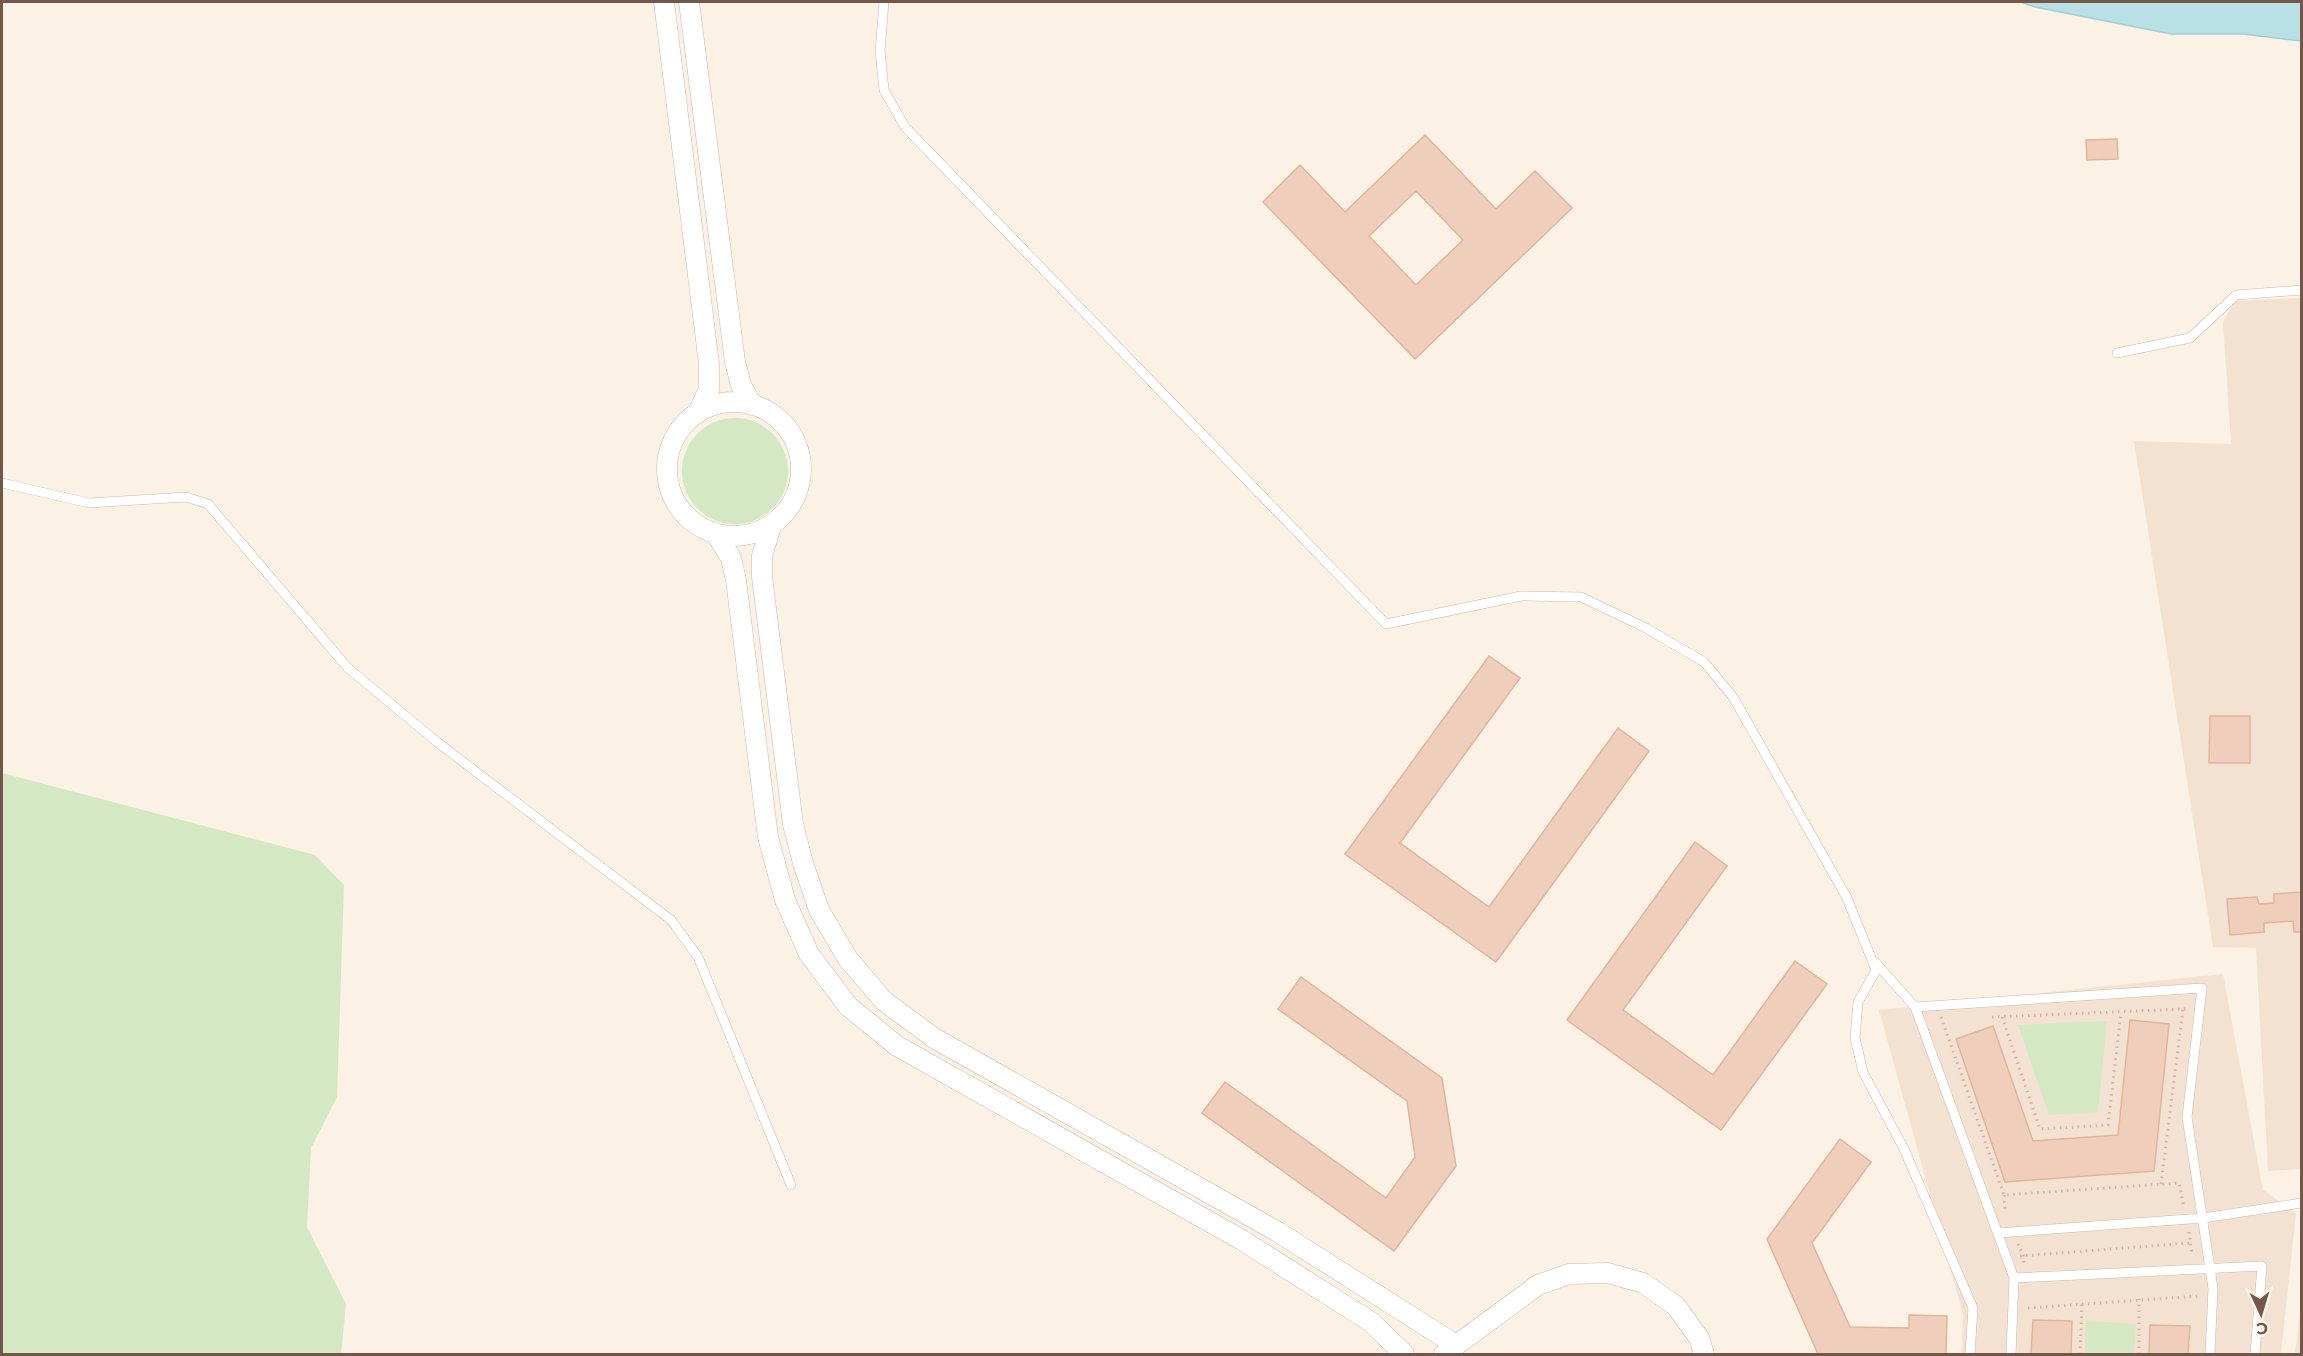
<svg xmlns="http://www.w3.org/2000/svg" width="2303" height="1356" font-family="Montserrat,sans-serif">
	<style>
		.residential { fill: #f3e2d2 }
		.green { fill: #d4e8c3 }
		.water { fill: #b9e0e4; stroke: #9fd0d6; stroke-width: 1.5 }
		.building { fill: #f0cebc; stroke: #e2b49d; stroke-width: 1.5; fill-rule: evenodd }
		.lines { fill: none; stroke-linecap: round; stroke-linejoin: round }
		.service-casing { stroke: #cdb8ab; stroke-width: 10 }
		.minor-casing { stroke: #cdb8ab; stroke-width: 21 }
		.path { stroke: #d5b19f; stroke-width: 3; stroke-dasharray: 1.5 4.5; stroke-linecap: butt }
		.service { stroke: #fff; stroke-width: 9 }
		.minor { stroke: #fff; stroke-width: 20 }
	</style>
	<rect width="100%" height="100%" fill="#fbf1e4"/>
	<path class="residential" d="M2301,298V1169L2268,1171L2256,948L2213,947L2134,441L2231,444L2223,322L2235,301Z
		M2223,974L2263,1190L2296,1213L2281,1354H1962L1963,1314L1879,1010Z
		M2301,1303V1354H2295Z"/>
	<path class="green" d="M682 471a53 53 0 1 1 106 0a53 53 0 1 1-106 0Z
		M2,773L315,855L344,885L337,1097L311,1148L307,1227L346,1304L341,1354H2Z
		M2107,1021L2098,1112L2049,1115L2018,1025Z
		M2086,1321L2136,1324L2134,1354H2085Z"/>
	<path class="water" d="M2021,2H2301V41L2243,34H2171L2035,7Z"/>
	<path class="building" d="M1425,135L1496,209L1535,171L1572,208L1415,359L1263,202L1300,165L1345,212ZM1416,191L1463,240L1416,285L1369,236Z
		M2117,139L2118,159L2087,160L2086,140Z
		M1489,656L1520,678L1400,843L1489,907L1618,728L1649,751L1496,962L1345,854Z
		M2210,716H2250V763H2209Z
		M1695,842L1727,866L1623,1010L1713,1075L1795,961L1827,984L1721,1130L1567,1020Z
		M2302,892V932H2294L2293,921L2264,923V932L2230,935L2227,899L2257,897L2259,904L2274,903V894Z
		M1301,977L1442,1078L1456,1166L1394,1251L1202,1113L1225,1082L1386,1198L1415,1157L1407,1101L1278,1009Z
		M2130,1020L2169,1024L2154,1171L2005,1182L1956,1039L1993,1026L2033,1141L2118,1135Z
		M1840,1139L1871,1162L1812,1243L1850,1327L1909,1328V1315L1947,1316L1946,1354H1818L1767,1239Z
		M2033,1320L2072,1321L2071,1354H2031Z
		M2150,1325L2190,1326L2188,1354H2149Z"/>
	<g class="lines">
		<defs>
			<path id="service" d="M884,2L880,51L884,90L905,127L1386,624L1521,596L1581,597L1646,628L1704,662L1733,697L1846,896L1876,970L1858,1002L1855,1038L1863,1072L1904,1149L1973,1308L1970,1354
				M2117,353L2190,338L2236,295L2302,290
				M2,483L89,503L186,497L208,504L348,668L437,742L671,920L698,957L791,1185
				M1875,962L1915,1007
				M1998,1233L2203,1218L2302,1203
				M2014,1278L2262,1266L2255,1354
				M2011,1354L2014,1278L1915,1007L2202,988L2187,1117L2213,1288L2210,1354"/>
			<path id="minor" d="M664,2L709,364V389L698,413
				M689,2L735,362L741,385L752,405
				M667 469a67 67 0 1 1 134 0a67 67 0 1 1-134 0Z
				M771,526L762,556V577L793,824L803,863L819,910L848,959L884,1001L934,1038L1278,1232L1456,1345
				M716,534L731,558L736,580L768,837L785,900L809,954L848,1006L897,1046L1242,1240L1371,1322L1404,1354
				M1444,1354L1538,1285L1569,1274L1608,1273L1643,1283L1676,1306L1699,1338L1704,1354"/>
		</defs>
		<use href="#service" class="service-casing"/>
		<use href="#minor" class="minor-casing"/>
		<path class="path" d="M1941,1017L2004,1195L2179,1183L2184,1208
			M1992,1017L2186,1009
			M2002,1017L2040,1129L2108,1125L2121,1012
			M2161,1184L2183,1009
			M2004,1195L2005,1210
			M2189,1232L2192,1255
			M2018,1244L2023,1255L2024,1263
			M2020,1256L2190,1243
			M2028,1308L2199,1296
			M2080,1354L2082,1303
			M2139,1354V1299"/>
		<use href="#service" class="service"/>
		<use href="#minor" class="minor"/>
	</g>
	<rect width="2303" height="1356" fill="none" stroke="#73574a" stroke-width="6"/>
	<g transform="translate(2261 1314) rotate(176)" stroke="#fef5ea" stroke-width="4.5" paint-order="stroke">
	<path d="M0-4.5L10 22L0 15L-10 22Z" fill="#73574a"/>
	<text y="-9" font-size="16" font-weight="bold" text-anchor="middle" fill="#73574a">С</text>
	</g>
</svg>
